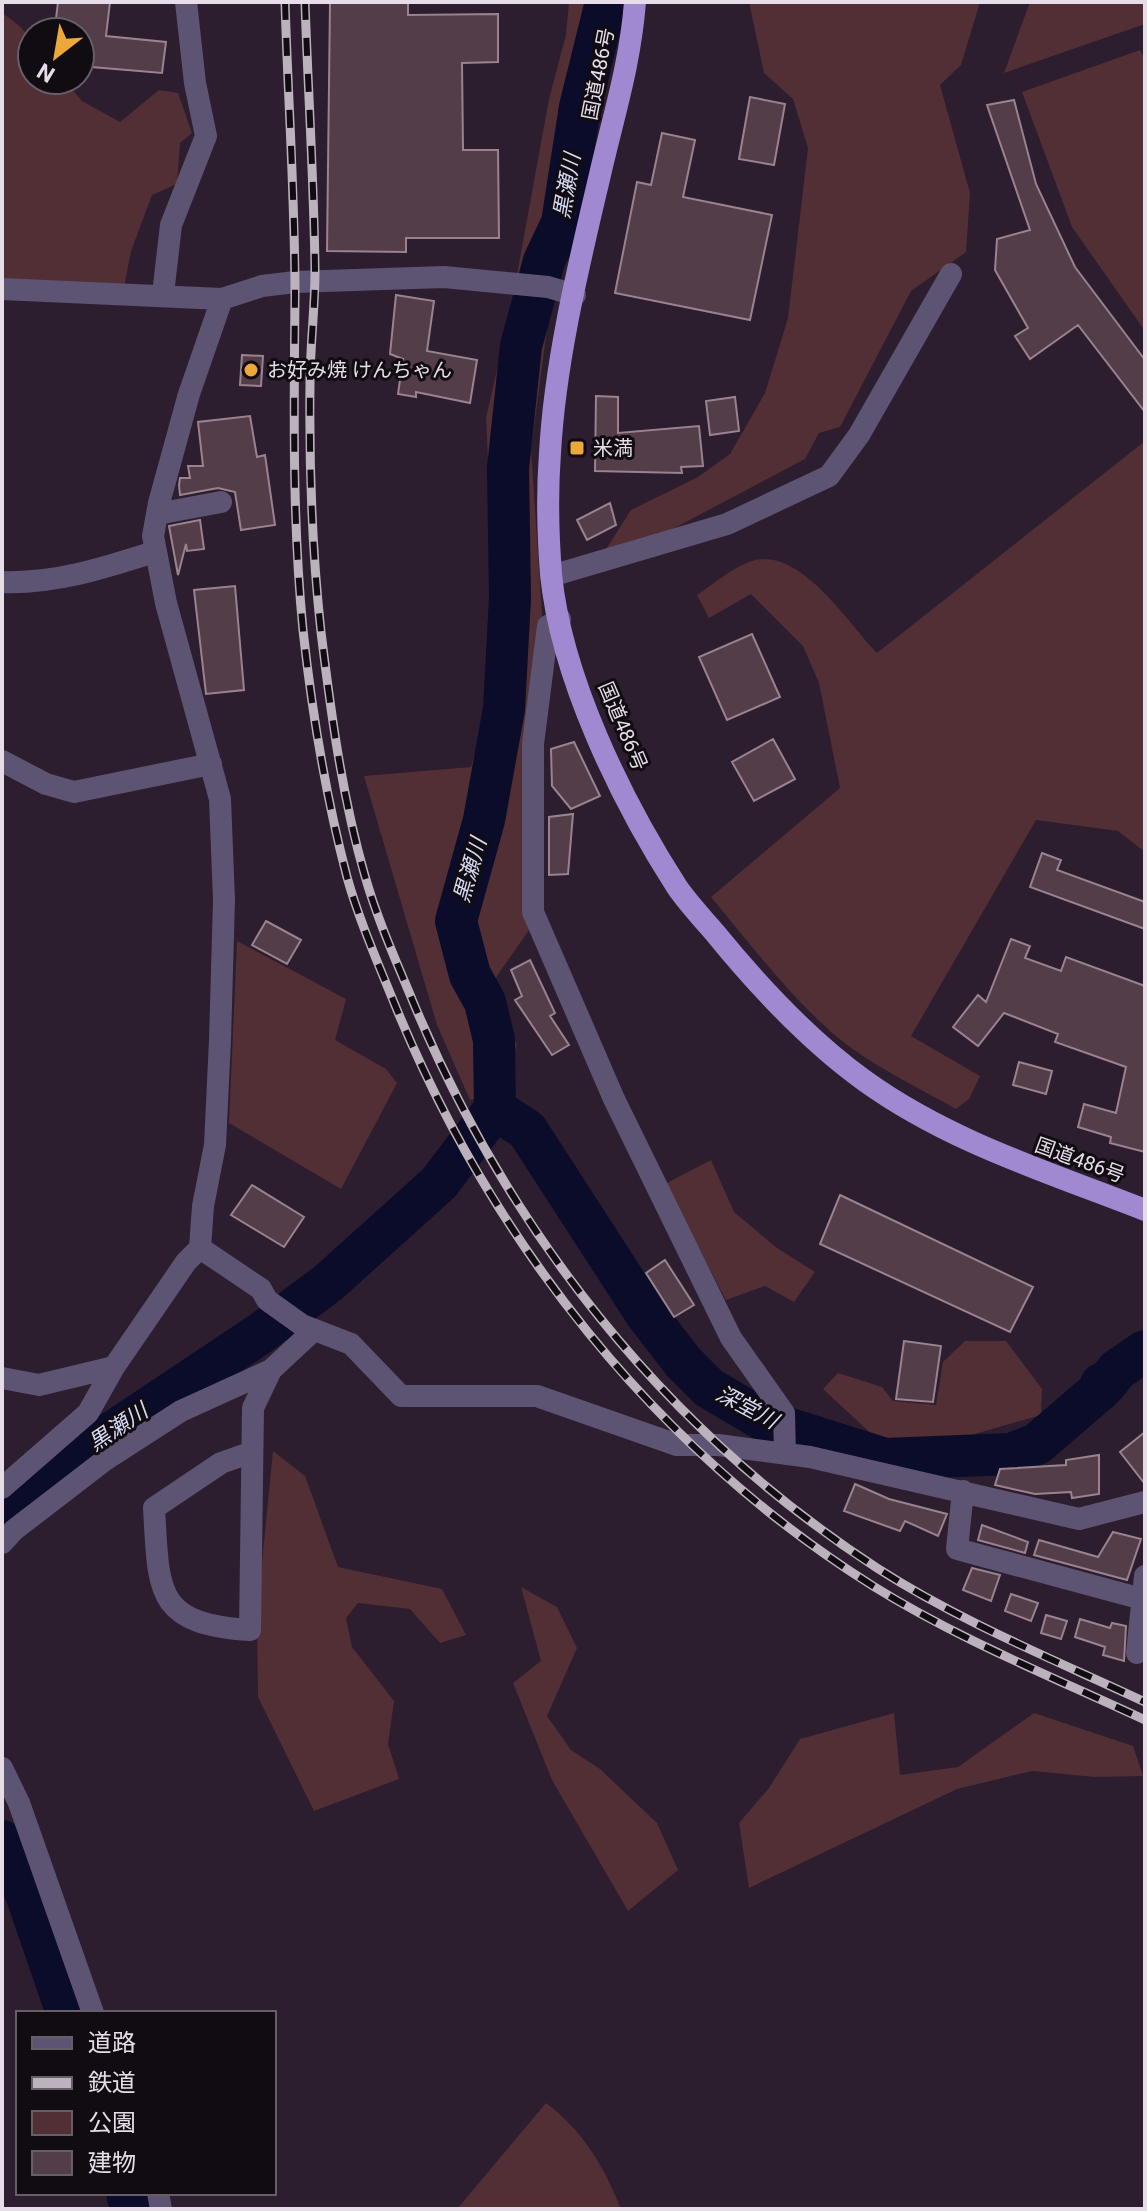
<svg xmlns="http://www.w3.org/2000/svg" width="1147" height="2211" font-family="Roboto,'Noto Sans JP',sans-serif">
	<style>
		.green { fill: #522e35 }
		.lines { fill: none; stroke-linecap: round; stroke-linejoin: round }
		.river { stroke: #0b0c29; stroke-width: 42 }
		.building { fill: #523d49; stroke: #9a828f; stroke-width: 2 }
		.minor { stroke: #5d5373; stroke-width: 22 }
		.tertiary { stroke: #5d5373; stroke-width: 22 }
		.trunk { stroke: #a189d2; stroke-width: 22 }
		.rail-casing { stroke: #bcb2be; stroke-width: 9 }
		.rail { stroke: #110b12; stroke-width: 6; stroke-dasharray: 18; stroke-linecap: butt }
		.poi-dot { fill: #eda83c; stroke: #110b12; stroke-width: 3 }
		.labels { text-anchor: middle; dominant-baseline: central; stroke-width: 6; stroke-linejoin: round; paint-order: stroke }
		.street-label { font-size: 20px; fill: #e6dde8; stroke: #110b12 }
		.poi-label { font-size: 20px; fill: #e6dde8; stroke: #110b12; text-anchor: start }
		.water-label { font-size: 22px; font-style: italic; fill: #d6dbf4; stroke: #110b12 }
	</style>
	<rect width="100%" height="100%" fill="#2c1e2e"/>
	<path class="green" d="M569,2H612L602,84L555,269L531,449L543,629L523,870L529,930L490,986L517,1045L498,1092L470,1100L437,1025L364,776L471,767L493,689L494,585L486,418L510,313L549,99L566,35Z
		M749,2H980L961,65L940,85L970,193L966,252L911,291L840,427L819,433L805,459L648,542L606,549L631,510L698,477L730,454L765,393L788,318L808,148L793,99L764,73Z
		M1030,2H1145V24L1004,73Z
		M2,13C36,36 32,41 32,80H64L82,101L120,122L159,90L178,93L192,133L180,143L177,184L152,195L131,251L123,293L2,289Z
		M1140,50L1145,59V331L1072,227L1022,92Z
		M1145,441V852L1118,831L1036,820L911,1036L980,1076L969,1099L956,1109C914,1085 866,1063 830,1031C786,991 749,943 711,897L840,788L819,683L803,646L751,594L709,618L697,595C713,584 731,569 749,562C797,542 849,624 877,653Z
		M237,941L346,999L335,1040L386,1069L397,1083L341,1189L229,1123Z
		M711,1160L734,1212L777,1248L815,1272L794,1302L765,1286L726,1300L665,1184Z
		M965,1341H1006L1042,1389L1041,1415L916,1451L879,1441L823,1389L838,1373L882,1387L893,1401L936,1405L943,1362Z
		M273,1451L305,1476L338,1567L442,1589L466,1635L440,1643L410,1609L358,1603L346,1618L352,1647L394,1701L388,1744L399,1779L314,1811L258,1697L257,1613Z
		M521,1587L557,1607L577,1648L547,1716L571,1750L600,1769L657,1823L678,1870L628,1911L552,1780L513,1683L541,1661Z
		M894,1713L900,1775L958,1767L1034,1713L1133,1746L1143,1776L1095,1777L1032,1771L957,1789L749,1888L739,1823L769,1788L800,1739Z
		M546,2103C583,2131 604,2166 621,2209H457Z"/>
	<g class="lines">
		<path class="river" d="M495,1109L527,1130L646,1314L683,1362L709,1388L765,1421L885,1459L1011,1454L1037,1444L1101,1389V1384H1106L1117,1370L1145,1351
			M2,1506L261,1333L328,1283L439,1183L495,1109L494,1040L485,1002L470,975L456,921L484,820L504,709L510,598L508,468L521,346L544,261L562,223L580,107L606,2
			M2,1841L26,1894L67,2013
			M127,2193L131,2209"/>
	</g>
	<path class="building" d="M58,2H110L106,36L166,42L162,73L80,66V32L55,27Z
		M330,2H408V15L498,14V62L462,63L463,150H498L499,238H406V252L327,251Z
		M750,97L785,104L774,165L739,159Z
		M1014,100L1036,184L1075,267L1145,360V412L1078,325L1030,359L1015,336L1028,328L995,270L997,239L1030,230L987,105Z
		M662,133L695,140L683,197L772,215L750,320L615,293L637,182L651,185Z
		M396,295L434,301L427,351L477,360L470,403L416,392V397L398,394L403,359L390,354Z
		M242,355L263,356L261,386L240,385Z
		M596,396L618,397V433L699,426L703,466L681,467L682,473L595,471Z
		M735,397L739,431L710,435L706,401Z
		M250,416L257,457L265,455L275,525L241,530L235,492L218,488L180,495L179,485L180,478H190L188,466H203L198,422Z
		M610,503L616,525L587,540L577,520Z
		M200,520L204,549L187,551L186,544L178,575L169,526Z
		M235,586L244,690L206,694L194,590Z
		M752,634L780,697L727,720L699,657Z
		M773,739L795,779L754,801L732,762Z
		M574,742L600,796L571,809L552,786L551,749Z
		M573,814L568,874L549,875V817Z
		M1042,853L1061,860L1057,870L1145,902V929L1030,887Z
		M266,921L301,940L287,964L252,945Z
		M1011,939L1030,946L1025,958L1061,971L1066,957L1145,986V1152L1110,1143L1111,1137L1078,1127L1084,1104L1116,1113L1126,1067L1055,1042L1058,1034L1004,1013L978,1046L953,1027L978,995L986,1002Z
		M530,960L555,1013L550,1016L569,1045L552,1055L515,1000L522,996L511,970Z
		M1019,1062L1052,1071L1046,1094L1013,1085Z
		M252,1185L304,1217L284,1247L231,1215Z
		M840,1195L1033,1287L1010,1332L820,1244Z
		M665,1260L694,1305L674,1317L646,1273Z
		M904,1341L941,1346L933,1402L896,1399Z
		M1145,1432V1484L1120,1452Z
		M1099,1455V1494L1072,1498L1071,1492L1035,1494L995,1485L1000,1469L1066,1465V1460Z
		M855,1484L889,1499L947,1514L938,1536L905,1521L900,1531L844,1511Z
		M982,1525L1028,1542L1025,1553L978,1540Z
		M1113,1532L1141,1539L1127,1580L1034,1555L1039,1540L1098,1557Z
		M972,1568L1000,1575L991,1601L963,1590Z
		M1011,1594L1038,1603L1031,1621L1005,1611Z
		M1046,1615L1067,1621L1061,1639L1041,1633Z
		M1080,1619L1110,1628L1112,1623L1126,1626L1124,1661L1103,1655L1105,1647L1075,1637Z"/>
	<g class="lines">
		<path class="minor" d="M2,289L222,299L262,286L295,282L444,277L548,287L575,295
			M163,294L171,225L206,136L195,83L186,2
			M157,514L221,502
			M2,582C55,584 104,568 154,552
			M560,619L548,626L533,744V912L614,1099L731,1338L784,1413L785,1454
			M2,761L46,784L74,792L211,764
			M200,1248L261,1289L267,1300L302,1325L351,1344L401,1396H537L677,1445H718L810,1457L1079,1519L1145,1502
			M2,1378L39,1385L114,1367
			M252,1452L221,1463L154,1508C159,1591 154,1624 250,1630L253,1408L271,1370
			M2,1488L88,1413L114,1367L186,1262L200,1248L203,1206L215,1145L220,1040L224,900L220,799L166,603L153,536L159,503L189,394L222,299
			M963,1491L957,1549L1142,1599
			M2,1543L14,1530L105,1460L181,1411L271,1370L313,1331
			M1137,1653L1145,1576
			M2,1768L19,1803L93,2013
			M158,2193L161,2209"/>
		<path class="tertiary" d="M551,576L727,524L829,476L859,435L951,274"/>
		<path class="trunk" d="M635,2C630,66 613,117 599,179C578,268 555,362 550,453C547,492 548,535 551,574C561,677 621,800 677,887C688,903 702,918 715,933C759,987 808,1040 865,1081C950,1142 1048,1172 1145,1210"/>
		<defs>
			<path id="rail" d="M285,2C288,99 295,198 295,295C294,407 292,518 303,630C312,713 326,797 347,877C359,920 378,963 395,1005C492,1242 655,1449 873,1586C958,1639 1053,1677 1145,1720
				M305,2C308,91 314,181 315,271C315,309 310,346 310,384C309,467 312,550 321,632C331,713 342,797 365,876C376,915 393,954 409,992C505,1228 663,1429 877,1568C961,1622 1055,1660 1145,1702"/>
		</defs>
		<use href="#rail" class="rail-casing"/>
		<use href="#rail" class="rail"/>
	</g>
	<g class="poi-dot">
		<circle cx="251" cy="370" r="8"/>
		<rect x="569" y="440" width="16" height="16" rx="4"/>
	</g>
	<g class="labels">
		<g class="street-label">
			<text transform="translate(598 74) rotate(-79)">国道486号</text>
			<text transform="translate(623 726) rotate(67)">国道486号</text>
			<text transform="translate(1080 1160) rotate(20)">国道486号</text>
		</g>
		<g class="poi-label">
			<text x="267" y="370">お好み焼 けんちゃん</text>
			<text x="593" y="448">米満</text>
		</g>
		<g class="water-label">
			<text transform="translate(567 186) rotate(-80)">黒瀬川</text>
			<text transform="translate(470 870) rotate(-74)">黒瀬川</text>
			<text transform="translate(747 1407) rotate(28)">深堂川</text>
			<text transform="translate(118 1427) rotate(-34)">黒瀬川</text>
		</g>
	</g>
	<rect width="1147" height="2211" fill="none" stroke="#e6dde8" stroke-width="8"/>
	<rect x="16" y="2011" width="260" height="184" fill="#110b12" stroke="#665f68" stroke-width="2"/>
	<rect x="32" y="2037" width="40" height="12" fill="#5d5373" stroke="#665f68" stroke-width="2"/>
	<text x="88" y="2051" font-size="24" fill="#e6dde8">道路</text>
	<rect x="32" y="2077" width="40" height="12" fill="#bcb2be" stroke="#665f68" stroke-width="2"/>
	<text x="88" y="2091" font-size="24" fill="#e6dde8">鉄道</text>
	<rect x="32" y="2111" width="40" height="24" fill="#522e35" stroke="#665f68" stroke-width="2"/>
	<text x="88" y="2131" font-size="24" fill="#e6dde8">公園</text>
	<rect x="32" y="2151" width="40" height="24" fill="#523d49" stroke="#665f68" stroke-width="2"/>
	<text x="88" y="2171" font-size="24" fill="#e6dde8">建物</text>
	<g transform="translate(56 56) rotate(211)"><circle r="38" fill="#110b12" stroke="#665f68" stroke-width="2"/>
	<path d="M0-6L14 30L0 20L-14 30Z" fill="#eda83c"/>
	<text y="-12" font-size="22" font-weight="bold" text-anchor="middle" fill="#e6dde8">N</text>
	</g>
</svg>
